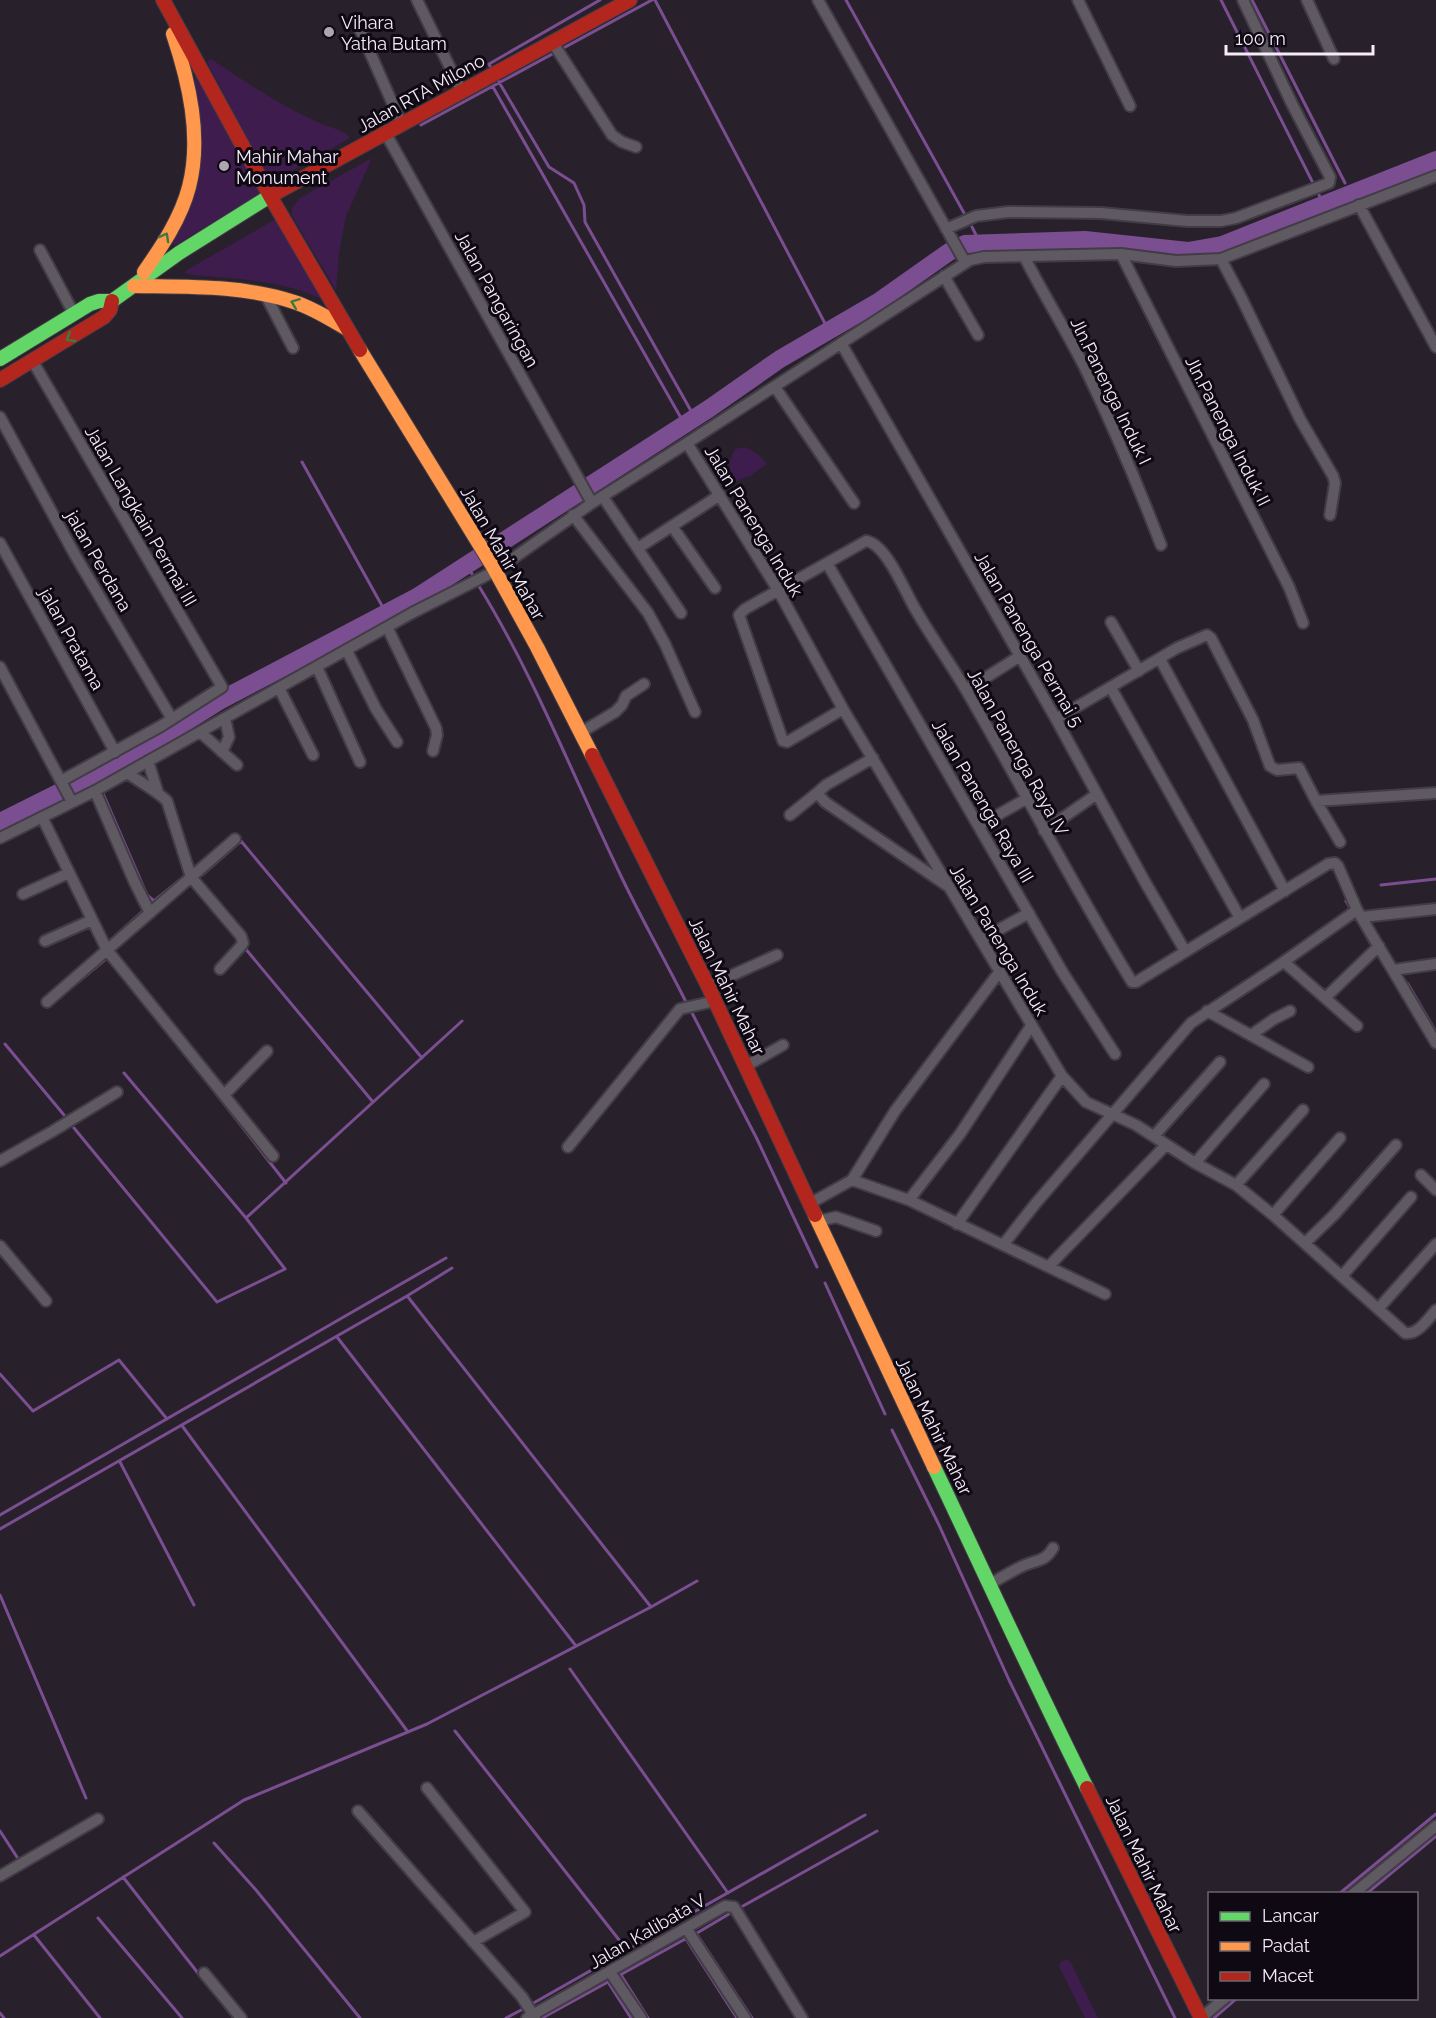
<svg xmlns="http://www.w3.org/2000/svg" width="1436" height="2018" font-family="Raleway,sans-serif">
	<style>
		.green { fill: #3e1c4e }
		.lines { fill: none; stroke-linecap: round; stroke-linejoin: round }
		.stream { stroke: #7b4e91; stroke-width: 3 }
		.river { stroke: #7b4e91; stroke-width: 18 }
		.street-casing { stroke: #413c45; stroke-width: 14 }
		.fast-casing { stroke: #413c45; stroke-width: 16 }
		.slow-casing { stroke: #413c45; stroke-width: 16 }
		.jam-casing { stroke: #413c45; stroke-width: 16 }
		.street { stroke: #5f5962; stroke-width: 10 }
		.fast { stroke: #63d668; stroke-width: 14 }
		.slow { stroke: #ff974d; stroke-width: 14 }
		.jam { stroke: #b3261e; stroke-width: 14 }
		.oneway { stroke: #3d7a41 }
		.poi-dot { fill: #ada5b2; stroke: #0e0912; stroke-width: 2 }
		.labels { text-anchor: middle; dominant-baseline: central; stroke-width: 6; stroke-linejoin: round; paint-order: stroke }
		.poi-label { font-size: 18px; fill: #f5ecfa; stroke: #0e0912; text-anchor: start }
		.street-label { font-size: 18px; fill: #f5ecfa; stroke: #0e0912 }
	</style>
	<rect width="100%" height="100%" fill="#28212b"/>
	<path class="green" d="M211,59C247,83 282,107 322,124C332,128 344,130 350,138L283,176L274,178L267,176L207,62Z
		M195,76L262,192L174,246L172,240L179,228Z
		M372,158L346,216L339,253L336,290L292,216V208L300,198Z
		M276,219L328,302C286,280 238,279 192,275L185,273L187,270Z
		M745,447L758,454L767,464L750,476L733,482C728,468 729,462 735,449Z
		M1067,1959L1071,1963L1098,2018H1085L1059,1966L1060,1962Z"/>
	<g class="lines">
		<path class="stream" d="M655,0L829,331
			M846,0L964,213
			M1221,0L1321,199
			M1252,0L1345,183
			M491,68L489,64L600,0
			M496,77L549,167L574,183L584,205L585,222L695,418
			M493,87L685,425
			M421,125L652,0
			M972,227L980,243
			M302,462L386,613
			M506,546L662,445L735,394L874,311L949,252
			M467,566L474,577
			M477,583C534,675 573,776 620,874C641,918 665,960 687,1004
			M95,775L147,895L154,901L181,879
			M199,873L202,875L241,841L422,1058
			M1381,885L1436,879
			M1346,901L1352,911
			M1364,932L1373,948
			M244,947L373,1102
			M1376,953L1384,965
			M88,960L154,901
			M1403,980L1408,984L1436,1032
			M76,981L77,983L107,958L109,960
			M690,1009L757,1139L817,1267
			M5,1044L64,1115
			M124,1073L246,1218L462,1021
			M200,1073L286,1183
			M74,1128L217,1302L285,1269L246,1218
			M825,1283L885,1414
			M408,1297L651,1607
			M337,1337L576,1646
			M0,1374L33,1411L119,1360L167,1419
			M183,1427L408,1732
			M892,1430L939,1525L1009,1680L1175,2018
			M120,1462L194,1605
			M0,1515L446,1258
			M0,1529L407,1296L452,1268
			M0,1595L86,1798
			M570,1669L728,1893
			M455,1731L627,1950
			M0,1831L17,1857
			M214,1843L256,1890L360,2018
			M123,1877L201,1977
			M1339,1894L1436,1814
			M1366,1894L1436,1836
			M743,1906L877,1831
			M98,1918L182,2018
			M696,1933L752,2018
			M697,1933L729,1914
			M34,1935L100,2018
			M686,1939L737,2018
			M0,1956L244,1800L427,1724L651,1607L697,1581
			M620,1975L687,1938
			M621,1975L648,2018
			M608,1982L631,2018
			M530,2005L865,1815
			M226,2008L234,2018
			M0,2013L4,2018
			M506,2018L525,2008
			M542,2018L608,1982
			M1214,2018L1237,1998"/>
		<path class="river" d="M0,822L128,758L219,701L417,597L710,408L780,359L878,302L949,252L965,244L1085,240L1188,251L1222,245L1436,160"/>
		<defs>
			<path id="street" d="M417,0L462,92
				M818,0L965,262
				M1078,0L1130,106
				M1307,0L1334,59
				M357,23L402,125
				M553,43L612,135L622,142L636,147
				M386,134L592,503
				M1359,205L1436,347
				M946,229L976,216L1008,212L1101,213L1187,221H1221L1236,218L1329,183L1330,177L1292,104L1243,0
				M40,250L74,314
				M1121,254L1289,587L1303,623
				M1024,256C1043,294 1066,330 1085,368C1113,426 1138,485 1161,545
				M1221,259L1241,297L1300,419L1333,476L1335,483L1330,515
				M944,276L978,335
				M265,294L293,348
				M841,343L1056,719L1145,882L1185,951
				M32,360L222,687L161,726L61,781
				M775,387L854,503
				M0,417L75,555L172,719
				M687,443L778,590L843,709L1062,1076L1086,1102L1136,1125L1195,1163L1236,1185L1273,1215L1405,1333C1418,1335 1428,1319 1436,1310
				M603,497L681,613
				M573,515L648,613L665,644L695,712
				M672,526L715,588
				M0,543L115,752
				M638,548L720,495
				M827,563L1063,973L1115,1054
				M1111,622L1139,671
				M387,627L436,728L437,735L433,751
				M347,651L376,709L397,742
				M1160,659L1285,891
				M0,667L72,802
				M317,667L360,762
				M279,688L313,755
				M1111,688L1240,918
				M966,690L1020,656
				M843,709L787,742L783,741L739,615L745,609L866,541C885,543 904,589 913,605C929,634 949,661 966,690C1022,786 1073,886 1132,982H1136L1328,864L1335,863L1338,866L1357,910L1436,1043
				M1056,719L1177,648L1207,635L1211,638L1253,720L1270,766L1277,770L1299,768L1316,801L1436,793
				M200,732L237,765
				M580,733L615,712L622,705L626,696L644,684
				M222,752L229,737L225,718
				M873,758L826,785L817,793L825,802L946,885
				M148,761L158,793
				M127,773C140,782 156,790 167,801L191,877L241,936L243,943L241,946L220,969
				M95,791L134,881L150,913
				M1316,801L1340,842
				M790,815L817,793
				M42,817L107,950L273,1156
				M980,825L1026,799
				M1044,831L1097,794
				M0,838L95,791L412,613L495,571L592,503L687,443L970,260L984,257L1121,254L1176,261L1221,259L1436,176
				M23,894L69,873
				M1362,917L1436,909
				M982,939L1029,913
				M45,941L92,920
				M1284,962L1357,1026
				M1393,970L1436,964
				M708,986L777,955
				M1325,998L1379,946
				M47,1002L235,839
				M1207,1011L1308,1067
				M1251,1035L1274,1019L1290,1011
				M746,1066L783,1045
				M224,1095L267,1051
				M1154,1136L1220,1062
				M568,1147L680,1009L715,1001
				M0,1161L53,1131L117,1092
				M1195,1163L1264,1084
				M1421,1175L1436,1190
				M852,1180L895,1111L1000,971
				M1236,1185L1303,1110
				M909,1200L960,1134L1031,1026
				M809,1204L852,1180L909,1200L1105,1294
				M1273,1215L1340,1138
				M818,1221L836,1217L876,1231
				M957,1224L1062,1076
				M1305,1243L1334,1215L1396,1145
				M1003,1245L1036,1203L1191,1023L1279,965L1357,910
				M0,1246L46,1301
				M1049,1266L1166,1145
				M1342,1276L1411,1197
				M1378,1309L1436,1244
				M990,1584C1001,1578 1013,1570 1025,1565C1037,1560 1046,1561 1053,1548
				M427,1788L525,1912L473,1942L470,1938
				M358,1811L522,1997L535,2018
				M0,1876L98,1819
				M1353,1894L1436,1826
				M686,1928L745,2018
				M610,1972L641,2018
				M204,1973L241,2018
				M527,2018L725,1906L734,1907L802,2018
				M1201,2018L1225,1998"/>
			<path id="fast" d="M0,359L90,304L99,301H112L179,253L270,196
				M934,1467C985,1574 1034,1682 1087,1788"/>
			<path id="slow" d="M144,272C162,246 181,218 189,187C202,137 189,82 173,34
				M134,286C188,287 242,285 294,302C313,308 330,319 347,329
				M360,350L492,565L537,647L592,755
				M815,1215L934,1467"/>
			<path id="jam" d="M163,0L270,196L360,350
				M270,196L630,0
				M0,380L104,317L110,310L112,301
				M592,755L708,986L815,1215
				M1087,1788L1201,2018"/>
		</defs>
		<use href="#street" class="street-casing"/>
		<use href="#fast" class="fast-casing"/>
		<use href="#slow" class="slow-casing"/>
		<use href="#jam" class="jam-casing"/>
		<use href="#street" class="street"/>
		<use href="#fast" class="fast"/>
		<use href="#slow" class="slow"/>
		<use href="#jam" class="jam"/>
	</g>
	<defs><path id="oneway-chevron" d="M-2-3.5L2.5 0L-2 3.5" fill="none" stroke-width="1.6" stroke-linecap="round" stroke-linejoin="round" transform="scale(1.5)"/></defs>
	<g class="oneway">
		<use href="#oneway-chevron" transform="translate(165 237) rotate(-61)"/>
		<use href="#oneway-chevron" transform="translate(295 303) rotate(-159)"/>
		<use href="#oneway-chevron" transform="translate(70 338) rotate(149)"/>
	</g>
	<g class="poi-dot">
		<circle cx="329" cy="32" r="6"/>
		<circle cx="224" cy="166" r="6"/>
	</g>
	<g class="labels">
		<g class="poi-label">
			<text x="341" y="22">Vihara<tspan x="341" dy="21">Yatha Butam</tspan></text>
			<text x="236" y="156">Mahir Mahar<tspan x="236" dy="21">Monument</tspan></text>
		</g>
		<g class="street-label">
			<text transform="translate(421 93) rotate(-29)">Jalan RTA Milono</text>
			<text transform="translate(497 299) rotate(61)">Jalan Pangaringan</text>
			<text transform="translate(1111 391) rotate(64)">Jln.Panenga Induk I</text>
			<text transform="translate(1228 431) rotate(63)">Jln.Panenga Induk II</text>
			<text transform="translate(141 516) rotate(60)">Jalan Langkain Permai III</text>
			<text transform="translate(754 521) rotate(59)">Jalan Panenga Induk</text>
			<text transform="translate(503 553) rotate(60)">Jalan Mahir Mahar</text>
			<text transform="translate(99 561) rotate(60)">jalan Perdana</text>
			<text transform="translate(72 639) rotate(61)">jalan Pratama</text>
			<text transform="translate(1029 639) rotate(60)">Jalan Panenga Permai 5</text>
			<text transform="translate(1018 752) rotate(61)">Jalan Panenga Raya IV</text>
			<text transform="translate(983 801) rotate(60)">Jalan Panenga Raya III</text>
			<text transform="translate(999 940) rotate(59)">Jalan Panenga Induk</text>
			<text transform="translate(727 986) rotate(64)">Jalan Mahir Mahar</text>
			<text transform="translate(934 1426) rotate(64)">Jalan Mahir Mahar</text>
			<text transform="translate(1144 1864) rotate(64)">Jalan Mahir Mahar</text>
			<text transform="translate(647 1931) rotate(-30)">Jalan Kalibata V</text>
		</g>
	</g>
	<rect x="1208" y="1892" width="210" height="108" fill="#0e0912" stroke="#6a646f" stroke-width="1.5"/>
	<rect x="1220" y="1912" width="30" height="9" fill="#63d668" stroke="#6a646f" stroke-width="1.5"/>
	<text x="1262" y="1922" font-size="18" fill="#f5ecfa">Lancar</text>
	<rect x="1220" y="1942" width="30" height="9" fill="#ff974d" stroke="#6a646f" stroke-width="1.5"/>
	<text x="1262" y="1952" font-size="18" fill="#f5ecfa">Padat</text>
	<rect x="1220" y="1972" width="30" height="9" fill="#b3261e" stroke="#6a646f" stroke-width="1.5"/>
	<text x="1262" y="1982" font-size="18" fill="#f5ecfa">Macet</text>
	<path d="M1226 45v9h147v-9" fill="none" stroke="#f5ecfa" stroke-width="3"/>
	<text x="1235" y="45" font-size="18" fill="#f5ecfa" stroke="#0e0912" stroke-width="4.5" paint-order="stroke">100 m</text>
</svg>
